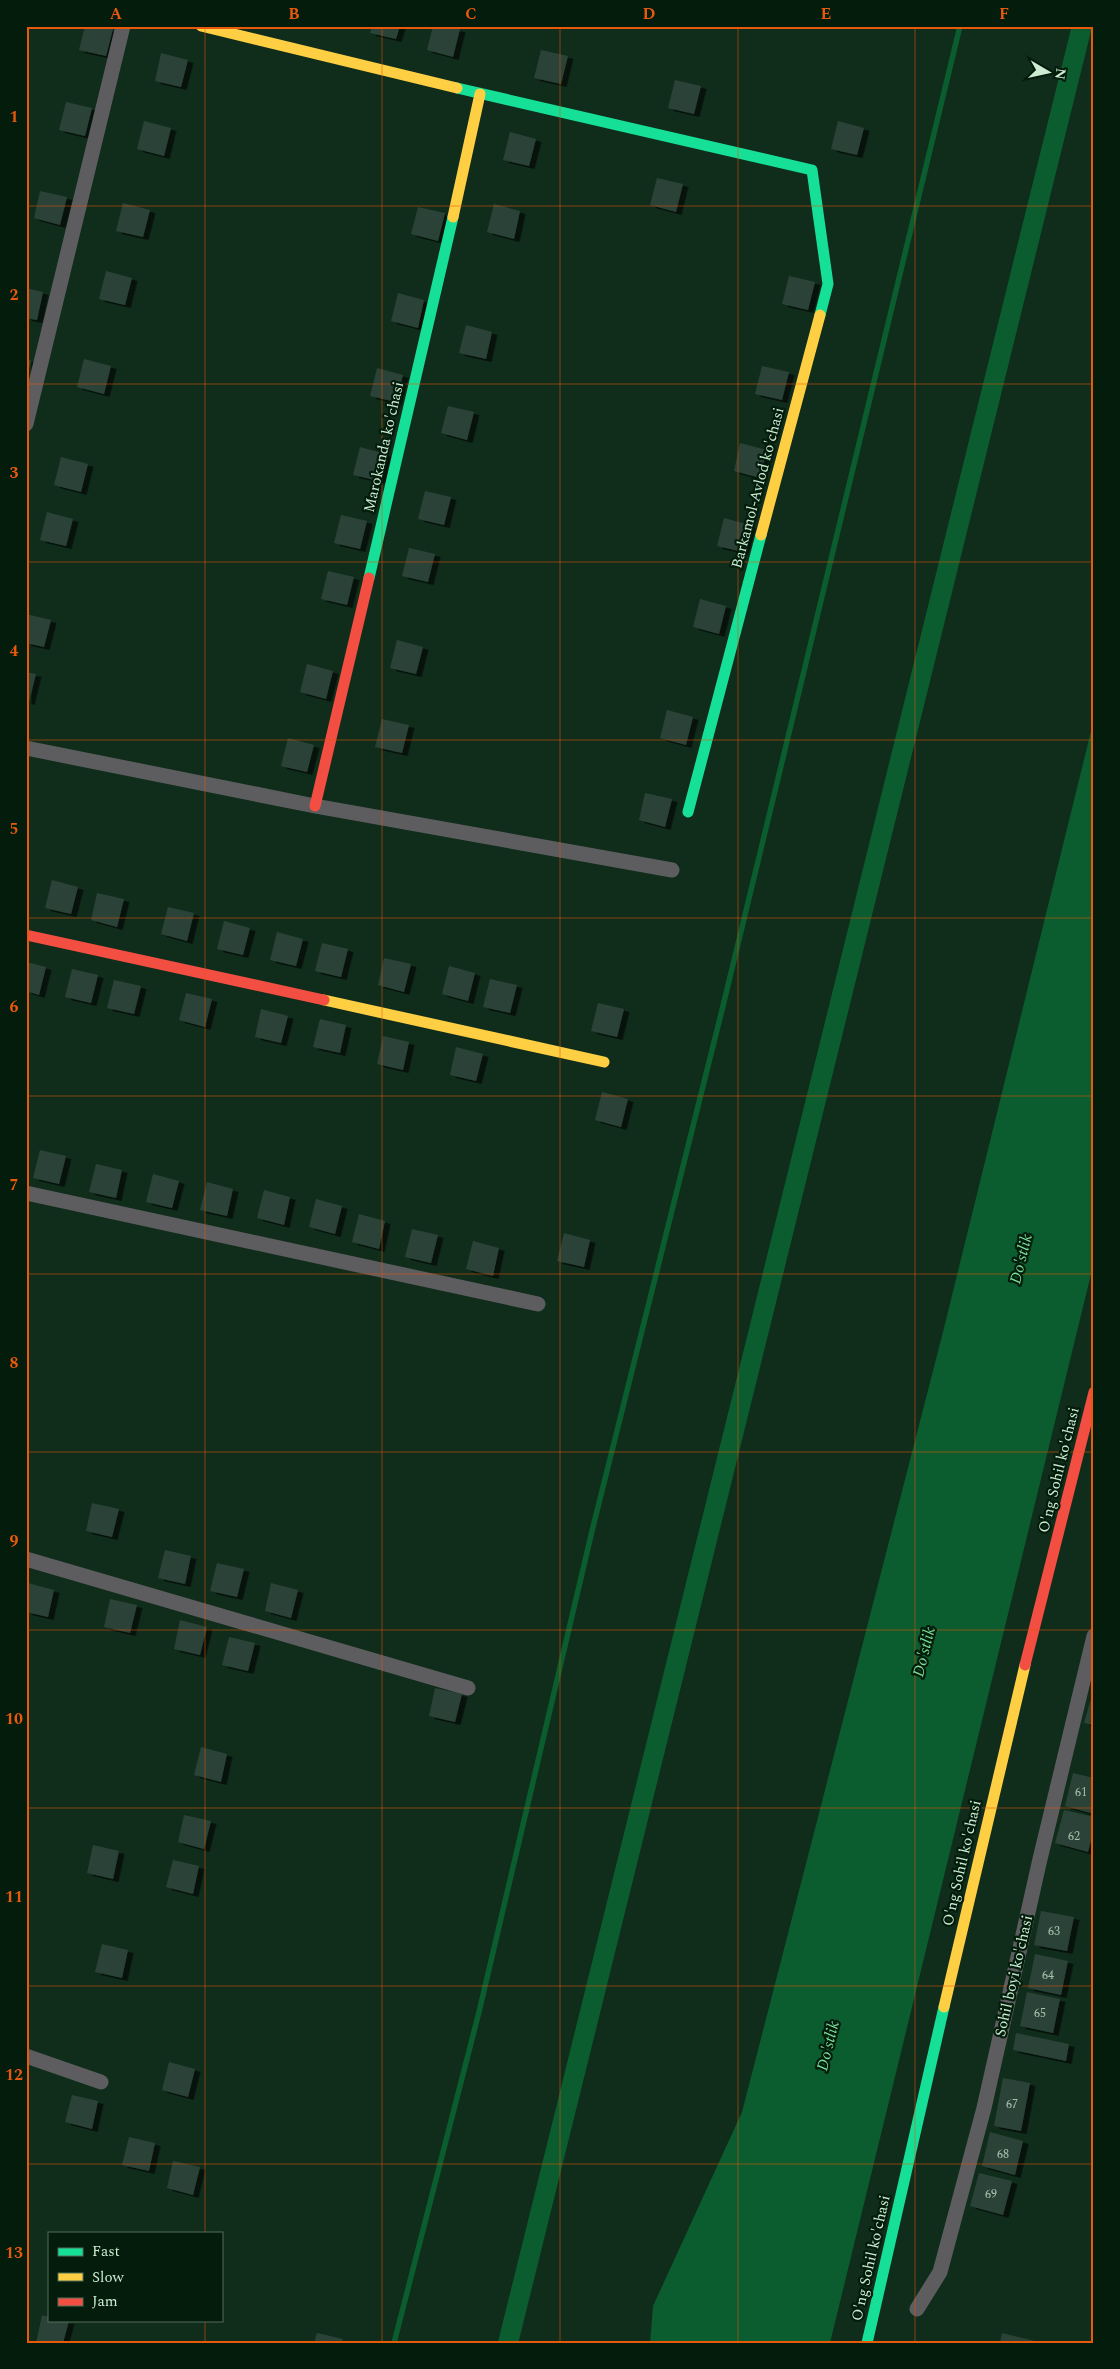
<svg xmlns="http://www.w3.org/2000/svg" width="1120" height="2369" font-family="Spectral,serif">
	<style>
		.water { fill: #0b5c2e }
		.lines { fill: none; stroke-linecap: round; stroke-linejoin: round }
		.stream { stroke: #0b5c2e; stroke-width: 5.5 }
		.canal { stroke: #0b5c2e; stroke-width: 20 }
		.building { fill: #2a4337; filter: url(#shadow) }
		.street { stroke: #5d5d5f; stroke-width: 15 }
		.fast { stroke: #16e098; stroke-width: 11 }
		.slow { stroke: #ffcf43; stroke-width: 11 }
		.jam { stroke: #f24e42; stroke-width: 11 }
		.grid { fill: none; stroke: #e8590c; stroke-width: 1; stroke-opacity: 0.55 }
		.labels { text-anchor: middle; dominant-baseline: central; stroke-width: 4.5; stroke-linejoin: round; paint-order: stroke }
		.number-label { font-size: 12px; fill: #a4c2ac }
		.street-label { font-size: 15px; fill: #ccecd3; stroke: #031c0b }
		.water-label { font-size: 16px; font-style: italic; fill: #7ae198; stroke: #031c0b }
		.neatline { fill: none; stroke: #e8590c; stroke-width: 2 }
		.grid-label { font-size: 16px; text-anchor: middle; font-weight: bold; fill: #e8590c }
	</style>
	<defs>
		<filter id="shadow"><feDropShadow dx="5.5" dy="3" stdDeviation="0" flood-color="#0009"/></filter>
	</defs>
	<rect width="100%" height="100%" fill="#102c1b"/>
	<path class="water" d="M1094,719V1262L830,2343H650L653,2306L742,2112L943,1332Z"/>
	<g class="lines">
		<path class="stream" d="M394,2343L479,2012L592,1531L722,1010L960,26"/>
		<path class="canal" d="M508,2343L1082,26"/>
	</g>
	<path class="building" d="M85,26L113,29L106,56L79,50Z
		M372,26H400L396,39L370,33Z
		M433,26L460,29L453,57L427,50Z
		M541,50L568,56L561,84L534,78Z
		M161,53L188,60L181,87L155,81Z
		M675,80L701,86L694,114L668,108Z
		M66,102L92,108L85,136L59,130Z
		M144,121L171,128L164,156L137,149Z
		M838,121L864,128L857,155L831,149Z
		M510,132L536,139L529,166L503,160Z
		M657,178L683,184L676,212L650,205Z
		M40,191L67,197L60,225L34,218Z
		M123,203L150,210L143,237L116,231Z
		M494,204L520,211L514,239L487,232Z
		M418,207L445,213L438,241L411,234Z
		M106,271L132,278L125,305L99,299Z
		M789,276L815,282L808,310L782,304Z
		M26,288L43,292L37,320L26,318Z
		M398,293L424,300L418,328L391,321Z
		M466,325L492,332L486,359L459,353Z
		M26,359L31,360L27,379H26Z
		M84,359L111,366L104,394L77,387Z
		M762,366L789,372L782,400L755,394Z
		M377,368L403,375L396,402L370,396Z
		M448,406L474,412L467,440L441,433Z
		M740,443L767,450L760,478L734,471Z
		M360,447L386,454L379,481L353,475Z
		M61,457L88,464L81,492L54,485Z
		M425,491L451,497L444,525L418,519Z
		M47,512L73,519L66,546L40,540Z
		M341,515L367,521L360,549L334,543Z
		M724,518L750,525L743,552L717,546Z
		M409,548L435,554L428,582L402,576Z
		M328,571L354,577L347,605L321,599Z
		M700,599L726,606L719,634L693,627Z
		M26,614L51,620L44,647L26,643Z
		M397,640L423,647L416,674L390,668Z
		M307,664L333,671L326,699L300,692Z
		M26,672L36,674L29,702L26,701Z
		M667,710L693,717L686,745L660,738Z
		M382,719L409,725L402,753L375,747Z
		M288,738L314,745L307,772L281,766Z
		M645,793L672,799L665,827L639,820Z
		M52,880L78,887L71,914L45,908Z
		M97,893L124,899L117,927L91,920Z
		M168,907L194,913L187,941L161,934Z
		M224,921L250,928L243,955L217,949Z
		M277,932L303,939L296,966L270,960Z
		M322,943L348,949L341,977L315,971Z
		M384,958L411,964L404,992L378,985Z
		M26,962L46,967L39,995L26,991Z
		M449,966L475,973L468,1001L442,994Z
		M72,969L98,975L91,1003L65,997Z
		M490,979L517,985L510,1013L483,1007Z
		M114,980L141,986L134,1014L107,1008Z
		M186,993L212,999L205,1027L179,1020Z
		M598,1003L624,1009L617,1037L591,1031Z
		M261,1009L288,1016L281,1043L255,1037Z
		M320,1019L346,1025L340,1053L313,1047Z
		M383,1036L409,1042L403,1070L377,1064Z
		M456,1047L483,1054L476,1081L450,1075Z
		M602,1092L628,1099L621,1127L595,1120Z
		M40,1150L66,1156L59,1184L33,1178Z
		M96,1164L122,1170L116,1198L89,1192Z
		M153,1174L179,1181L172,1208L146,1202Z
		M207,1182L233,1189L227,1216L200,1210Z
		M264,1190L290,1197L284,1225L257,1218Z
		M316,1199L342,1206L335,1234L309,1227Z
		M359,1214L385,1221L379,1249L352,1242Z
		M412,1229L438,1235L431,1263L405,1257Z
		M564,1233L590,1240L584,1267L557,1261Z
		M473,1241L499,1248L493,1276L466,1269Z
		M92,1503L119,1509L112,1537L86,1531Z
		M165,1550L191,1556L185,1584L158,1578Z
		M217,1563L244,1569L237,1597L210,1591Z
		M28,1583L54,1590L48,1617L26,1612Z
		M271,1583L298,1590L291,1618L265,1611Z
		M110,1599L137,1605L130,1633L104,1627Z
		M180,1620L207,1627L200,1655L174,1649Z
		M229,1637L255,1643L248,1671L222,1665Z
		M435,1688L462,1694L455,1722L429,1716Z
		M1091,1699L1094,1700V1725L1084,1723Z
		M201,1747L227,1754L221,1782L194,1775Z
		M1073,1773L1094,1778V1814L1065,1806Z
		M1064,1810L1094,1817V1829L1088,1852L1055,1843Z
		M184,1815L211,1821L204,1849L178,1842Z
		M93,1845L119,1851L113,1879L87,1873Z
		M173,1860L199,1866L193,1894L166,1887Z
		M1041,1911L1074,1917L1067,1951L1034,1945Z
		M102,1944L128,1950L122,1978L95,1972Z
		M1035,1954L1068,1961L1061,1995L1028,1988Z
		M1027,1992L1060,1999L1053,2033L1020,2026Z
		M1016,2033L1069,2044L1066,2061L1013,2050Z
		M169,2062L195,2069L188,2097L162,2090Z
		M1003,2078L1030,2083L1021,2131L994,2126Z
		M72,2095L98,2101L92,2129L65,2122Z
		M990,2132L1023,2141L1015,2175L982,2166Z
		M129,2137L155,2143L149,2171L122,2165Z
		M173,2161L200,2167L193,2195L167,2188Z
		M979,2173L1012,2181L1003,2215L970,2206Z
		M42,2315L49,2317V2320L69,2321L63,2343H36Z
		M317,2333L343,2339L342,2343H314Z
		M1002,2333L1035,2341V2343H1000Z"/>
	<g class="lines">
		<path class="street" d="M26,424L123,26
			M26,748L315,806L672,870
			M26,1193L538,1304
			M26,1559L468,1688
			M26,2056L101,2082
			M917,2309L940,2272L984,2108L1040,1859L1094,1636"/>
		<path class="fast" d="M457,88L812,170L828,284L820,315
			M369,578L453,217
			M688,812L761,535
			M867,2343L944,2007"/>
		<path class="slow" d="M201,26L457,88
			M453,217L480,94
			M761,535L820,315
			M324,1000L604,1062
			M944,2007L1025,1665"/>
		<path class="jam" d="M315,806L369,578
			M26,935L324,1000
			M1025,1665L1094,1392"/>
	</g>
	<path class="grid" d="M205,26V2233M382,26V2343M560,26V2343M738,26V2343M915,26V2343M26,206H1094M26,384H1094M26,562H1094M26,740H1094M26,918H1094M26,1096H1094M26,1274H1094M26,1452H1094M26,1630H1094M26,1808H1094M26,1986H1094M26,2164H1094M205,2320V2343"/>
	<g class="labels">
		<g class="number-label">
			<text x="1081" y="1792">61</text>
			<text x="1074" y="1836">62</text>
			<text x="1054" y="1931">63</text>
			<text x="1048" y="1975">64</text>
			<text x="1040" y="2013">65</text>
			<text x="1012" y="2104">67</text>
			<text x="1003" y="2154">68</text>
			<text x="991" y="2194">69</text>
		</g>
		<g class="street-label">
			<text transform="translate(384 447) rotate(-77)">Marokanda ko'chasi</text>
			<text transform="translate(758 488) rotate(-75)">Barkamol-Avlod ko'chasi</text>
			<text transform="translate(1059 1470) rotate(-76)">O'ng Sohil ko'chasi</text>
			<text transform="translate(962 1863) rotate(-77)">O'ng Sohil ko'chasi</text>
			<text transform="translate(1014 1976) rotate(-77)">Sohil boyi ko'chasi</text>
			<text transform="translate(871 2258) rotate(-77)">O'ng Sohil ko'chasi</text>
		</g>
		<g class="water-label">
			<text transform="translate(1021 1259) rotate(-76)">Do'stlik</text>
			<text transform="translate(924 1652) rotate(-76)">Do'stlik</text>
			<text transform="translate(828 2046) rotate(-76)">Do'stlik</text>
		</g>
	</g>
	<rect width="1120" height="2369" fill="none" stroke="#031c0b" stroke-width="55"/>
	<rect x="48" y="2232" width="175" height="90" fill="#031c0b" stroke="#536f5b"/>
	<rect x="58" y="2248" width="25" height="8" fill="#16e098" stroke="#536f5b"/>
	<text x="92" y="2256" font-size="15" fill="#ccecd3">Fast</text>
	<rect x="58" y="2273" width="25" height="8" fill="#ffcf43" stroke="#536f5b"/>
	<text x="92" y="2282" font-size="15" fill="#ccecd3">Slow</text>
	<rect x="58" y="2298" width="25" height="8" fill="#f24e42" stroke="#536f5b"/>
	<text x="92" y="2306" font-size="15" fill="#ccecd3">Jam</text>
	<g transform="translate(1048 72) rotate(99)" stroke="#031c0b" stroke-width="4" paint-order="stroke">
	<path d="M0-4L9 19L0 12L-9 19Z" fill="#ccecd3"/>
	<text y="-8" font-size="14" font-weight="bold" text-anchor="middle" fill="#ccecd3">N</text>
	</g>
	<rect x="28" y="28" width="1064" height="2314" class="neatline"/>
	<g class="grid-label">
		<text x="116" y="19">A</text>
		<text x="294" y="19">B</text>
		<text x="471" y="19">C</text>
		<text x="649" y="19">D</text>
		<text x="826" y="19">E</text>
		<text x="1004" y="19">F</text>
		<text x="14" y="122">1</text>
		<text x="14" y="300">2</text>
		<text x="14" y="478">3</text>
		<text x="14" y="656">4</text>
		<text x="14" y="834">5</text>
		<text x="14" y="1012">6</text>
		<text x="14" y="1190">7</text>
		<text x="14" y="1368">8</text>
		<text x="14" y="1546">9</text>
		<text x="14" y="1724">10</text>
		<text x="14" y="1902">11</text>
		<text x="14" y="2080">12</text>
		<text x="14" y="2258">13</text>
	</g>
</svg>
